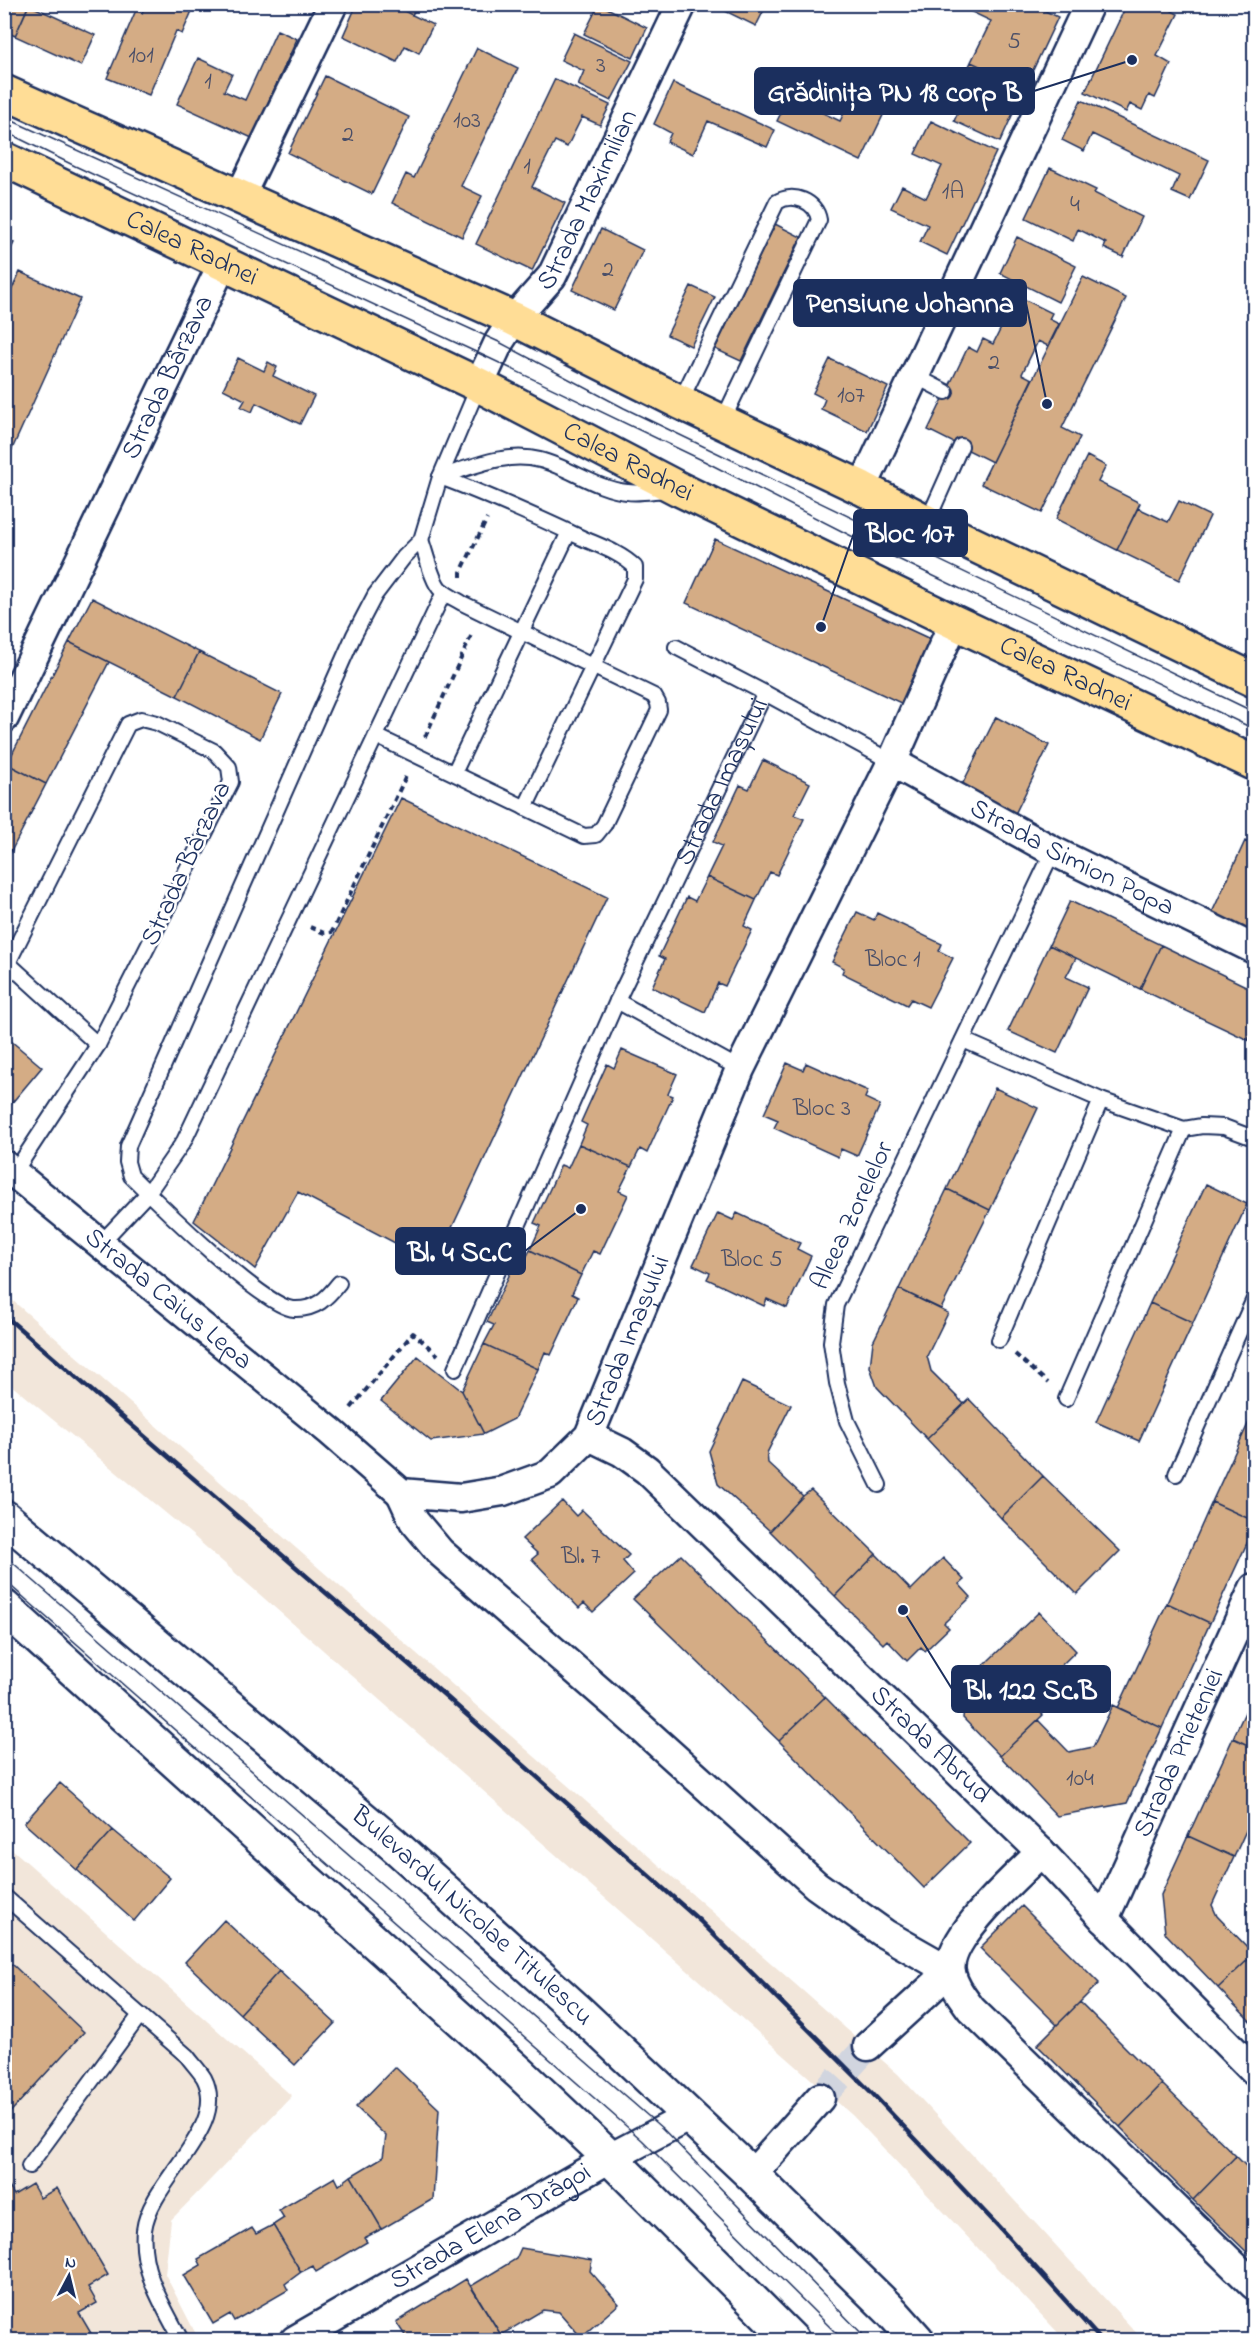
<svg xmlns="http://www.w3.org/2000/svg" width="1259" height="2345" font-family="'Indie Flower',sans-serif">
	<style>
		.built { fill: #f2e6da }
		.building { fill: #d4ac85; stroke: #1b2f5e; stroke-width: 1.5 }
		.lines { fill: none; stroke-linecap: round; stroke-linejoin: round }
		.minor-tunnel { stroke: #d1d5df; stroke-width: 28; stroke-dasharray: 28 14; stroke-linecap: butt }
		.service-casing { stroke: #1b2f5e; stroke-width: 18 }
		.minor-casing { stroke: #1b2f5e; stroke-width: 33 }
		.secondary-casing { stroke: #1b2f5e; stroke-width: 38 }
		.primary-casing { stroke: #1b2f5e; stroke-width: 38 }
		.path { stroke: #1b2f5e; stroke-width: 4; stroke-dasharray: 6 4.5; stroke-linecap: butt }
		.service { stroke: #fff; stroke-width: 14 }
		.minor { stroke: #fff; stroke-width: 28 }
		.secondary { stroke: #fff; stroke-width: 33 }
		.primary { stroke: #ffdd96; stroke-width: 33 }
		.tram { stroke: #1b2f5e; stroke-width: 1.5 }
		.rail { stroke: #1b2f5e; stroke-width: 4.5 }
		.labels { text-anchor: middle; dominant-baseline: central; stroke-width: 5; stroke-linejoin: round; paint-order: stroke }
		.number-label { font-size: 24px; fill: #494e68 }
		.street-label { font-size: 27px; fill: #1b2f5e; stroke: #fff }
		.leader { fill: none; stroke: #1b2f5e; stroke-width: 2 }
		.callout-dot { fill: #1b2f5e; stroke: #fff; stroke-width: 2 }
		.callout { fill: #1b2f5e; stroke: #1b2f5e; stroke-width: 2 }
		.callout-label { font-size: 28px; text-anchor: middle; font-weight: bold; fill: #fff }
	</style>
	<rect width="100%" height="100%" fill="#fff"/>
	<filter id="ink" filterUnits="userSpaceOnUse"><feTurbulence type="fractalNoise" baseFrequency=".0167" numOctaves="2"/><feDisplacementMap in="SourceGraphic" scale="12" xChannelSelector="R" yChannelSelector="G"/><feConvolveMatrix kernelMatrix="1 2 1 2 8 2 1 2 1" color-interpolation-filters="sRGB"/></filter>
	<g filter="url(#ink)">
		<path class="built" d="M4,1293L898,2074L1143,2340H1065L853,2116L191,1534L5,1380Z
			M4,1842L292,2096L171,2220L165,2274L199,2340H5Z"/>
		<path class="building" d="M4,4H29L15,36L4,31Z
			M146,4H195L182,34L176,31L149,95L107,78L136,10L142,13Z
			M357,4H390L433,25L419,53L405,46L397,62L343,36Z
			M390,4H418L412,15Z
			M599,4L647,28L633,58L584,34Z
			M726,4H767L756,26L723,10Z
			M955,4H1031L1058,17L1025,87L971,62L991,21Z
			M1127,4H1175L1172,11L1178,14L1157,56L1171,64L1155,98L1149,95L1142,110L1130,104L1126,112L1085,92Z
			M29,5L95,35L81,66L15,36Z
			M277,30L297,39L252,138L177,104L198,58L232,74L224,91L245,100Z
			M574,33L632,61L611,101L578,85L584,71L561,60Z
			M477,48L518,68L461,186L482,196L462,237L392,203L406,174L414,178Z
			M971,62L1025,87L1000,142L954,121L967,93L958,89Z
			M325,76L409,117L372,194L288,153Z
			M555,79L610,105L600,125L582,117L567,147L555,141L532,187L565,203L532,271L476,244Z
			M673,83L775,130L767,147L708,121L693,154L667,142L671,133L654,124Z
			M854,93L886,109L861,161L777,121L789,97L840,121Z
			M1081,100L1209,160L1190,200L1172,192L1179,176L1092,134L1084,151L1062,140Z
			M931,121L996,152L947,255L920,242L928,225L891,208L902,186L926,198L942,166L915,154Z
			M1050,168L1096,190L1094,193L1142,217L1123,257L1104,248L1106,243L1078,229L1073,241L1026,218Z
			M775,224L801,237L741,361L715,349Z
			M601,229L643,250L614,310L572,290Z
			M1017,237L1076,266L1058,302L1000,273Z
			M4,239L14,243L4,263Z
			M20,272L80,299L4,467V306Z
			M1083,277L1126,298L1062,428L1080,437L1042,513L981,484Z
			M995,285L1052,313L1049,319L1059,324L1048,346L1038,341L1022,374L1032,379L992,462L928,430L968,347L977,352L983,339L993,344L1001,328L979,317Z
			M691,286L715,297L691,346L667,335Z
			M238,358L264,371L268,362L277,367L273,376L314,396L300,424L256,403L252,412L241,407L245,400L223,389Z
			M830,359L888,387L867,431L821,409L825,399L813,393Z
			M1087,456L1106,466L1098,482L1140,503L1117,550L1056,519Z
			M1179,501L1210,516L1179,580L1117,550L1138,508L1168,522Z
			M715,539L930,639L903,704L686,603Z
			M92,598L199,652L177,696L69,642Z
			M69,642L109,662L46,784L7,764Z
			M199,652L282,694L260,739L177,696Z
			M996,717L1049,745L1014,816L961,787Z
			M763,760L810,783L794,815L804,819L777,875L770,872L756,900L707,877L722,846L713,842L740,785L749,789Z
			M7,764L46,784L4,865V768Z
			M401,798L607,897L435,1264L298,1192L255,1269L194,1221Z
			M1245,841L1254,845V927L1250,937L1210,917Z
			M707,877L756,900L744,926L752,930L725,986L718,983L705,1012L652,987L665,959L659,956L687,897L695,901Z
			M1070,901L1161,945L1140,989L1049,945Z
			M857,912L874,920L877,913L942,944L939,951L953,958L928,1007L911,999L907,1005L842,973L844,968L832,962Z
			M1049,945L1076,958L1066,977L1088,987L1057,1053L1008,1031Z
			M1161,945L1254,990V1025L1248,1040L1140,989Z
			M1254,1025V1043L1248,1040Z
			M4,1035L42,1067L11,1104L4,1099Z
			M622,1050L677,1074L668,1094L673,1096L647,1153L640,1149L631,1167L579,1144L587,1125L581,1122L607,1064L614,1068Z
			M787,1063L803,1070L806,1063L868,1091L865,1098L880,1105L857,1156L841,1149L838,1157L774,1128L778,1120L764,1114Z
			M995,1088L1038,1108L990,1210L947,1189Z
			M579,1144L631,1167L619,1191L628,1195L600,1254L593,1251L581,1275L530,1250L541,1226L534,1223L561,1165L568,1168Z
			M1206,1184L1247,1204L1193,1323L1150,1303Z
			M1254,1187V1207L1247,1204Z
			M947,1189L990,1210L941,1309L899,1289Z
			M718,1213L733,1220L737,1213L800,1243L797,1249L811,1256L787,1308L767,1299L764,1306L707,1279L710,1273L693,1265Z
			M530,1250L581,1275L572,1294L578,1297L551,1355L545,1352L538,1369L484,1344L494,1325L487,1322L514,1265L521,1268Z
			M899,1289L948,1313L927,1356L931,1371L964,1404L927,1439L877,1387L870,1367L873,1342Z
			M1150,1303L1193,1323L1139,1441L1096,1422Z
			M484,1344L538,1369L514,1419L484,1434L462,1391Z
			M418,1356L462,1391L484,1434L431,1441L381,1401Z
			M742,1382L791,1405L767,1453L768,1463L803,1496L770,1531L718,1484L709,1451Z
			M969,1399L1043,1476L1001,1518L927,1439Z
			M1254,1411V1521L1212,1502Z
			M1043,1476L1120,1551L1077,1594L1001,1518Z
			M811,1490L876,1554L835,1596L770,1531L803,1496Z
			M562,1501L576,1516L582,1510L629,1555L623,1561L634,1574L593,1612L584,1603L579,1608L532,1559L538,1554L522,1539Z
			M1212,1502L1254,1521V1528L1210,1623L1167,1603Z
			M876,1554L911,1590L943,1558L964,1580L959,1584L971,1597L944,1623L949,1628L925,1651L921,1647L907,1661L887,1640L883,1644L835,1596Z
			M681,1555L825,1697L779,1741L633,1599Z
			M1167,1603L1210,1623L1162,1728L1118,1708Z
			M1039,1612L1076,1651L1027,1699L1043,1715L1000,1756L963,1718L967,1681Z
			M1254,1693V1748L1233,1738Z
			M825,1697L970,1843L924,1888L779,1741Z
			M1113,1705L1162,1728L1127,1803L1057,1816L1000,1756L1038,1720L1069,1752L1093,1747Z
			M1233,1738L1254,1748V1813L1234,1857L1188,1836Z
			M60,1783L113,1830L77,1870L24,1823Z
			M113,1830L170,1878L134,1921L77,1870Z
			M1188,1836L1234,1857L1212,1905L1217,1916L1254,1954L1218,1988L1165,1933L1161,1895Z
			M1022,1906L1099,1983L1057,2025L980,1948Z
			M224,1920L279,1971L240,2014L185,1962Z
			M1254,1954V2025L1218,1988Z
			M12,1964L84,2032L4,2119V1972Z
			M279,1971L335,2023L295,2065L240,2014Z
			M1080,2002L1162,2084L1120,2127L1037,2045Z
			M395,2067L439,2109L433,2199L382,2229L351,2176L383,2157L386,2136L356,2107Z
			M1162,2084L1236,2156L1193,2200L1120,2127Z
			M1236,2156L1254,2174V2259L1193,2200Z
			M351,2176L382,2229L364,2238L367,2242L316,2272L313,2266L301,2272L273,2225L284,2218L279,2210L335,2177L339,2185Z
			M4,2179L14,2195L32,2184L40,2198L57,2188L108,2275L88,2287L97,2303L79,2313L95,2340H4Z
			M273,2225L301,2272L285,2284L288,2290L234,2321L230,2314L213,2324L184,2275L201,2265L198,2259L252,2228L256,2234Z
			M521,2248L592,2260L590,2271L619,2304L581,2337L559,2312L543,2310L501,2335L471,2286L516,2259Z
			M466,2279L501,2335L493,2340H408L396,2322Z"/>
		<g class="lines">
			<path class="minor-tunnel" d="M820,2098L868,2046"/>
			<defs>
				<g id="service">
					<path d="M915,376L946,392"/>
					<path d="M680,402L777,202C793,192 816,201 819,220L722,422"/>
					<path d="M440,477C489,495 535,516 582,538C600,546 621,553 635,567V579L525,808"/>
					<path d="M440,477C472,467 507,451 540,460C569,467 596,489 627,492C638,494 652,491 664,490"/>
					<path d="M927,522L961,446"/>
					<path d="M676,647L765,693"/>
					<path d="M376,736L584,836L596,835L604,825L659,710L658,703L654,696L462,603C455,599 447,595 441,590C432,582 426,553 421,540"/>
					<path d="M454,773L569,532"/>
					<path d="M4,960L8,963L128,724L141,719L157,723L214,751L229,767L231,782L98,1045"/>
					<path d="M8,963L98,1045L14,1173"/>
					<path d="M617,1001L740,1069"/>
					<path d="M963,1040L1101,1100L1184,1129L1202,1126L1224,1127L1248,1136"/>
					<path d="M100,1244L148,1193L184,1141L444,592"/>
					<path d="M339,1283C327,1298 316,1310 294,1309C264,1308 156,1201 131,1176L127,1162L128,1146L354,635L375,595L404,557L421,540L440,477L479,385"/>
					<path d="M999,1340L1101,1100"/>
					<path id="s1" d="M455,1369L617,1001L765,693L892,762"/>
					<path d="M1066,1399L1184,1129"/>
					<path d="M1176,1474L1254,1299"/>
					<path d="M879,1485L847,1421L837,1383L831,1342L836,1305L1053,851"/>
					<path d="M4,1896L187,2056C192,2063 199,2070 204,2078C230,2128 150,2180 144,2230C140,2271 163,2305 181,2340"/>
					<path d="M29,2166L140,2015"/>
				</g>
				<g id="minor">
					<path d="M240,196L333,4"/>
					<path id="s2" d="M479,385L499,342L514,319L552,276L682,4"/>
					<path d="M862,488L1089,4"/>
					<path id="s3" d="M4,718L223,263"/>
					<path id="s4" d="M892,762L1053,851L1254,949"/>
					<path id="s5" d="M4,1165L331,1432L401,1493L461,1498L503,1491L550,1474L589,1436L740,1069L892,762L954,622"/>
					<path id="s6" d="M589,1436L622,1452L647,1470L1041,1852L1104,1919L1254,2071"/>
					<path d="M401,1493L414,1521L440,1552L625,1713L816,1885L885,1934L950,1971"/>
					<path d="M1041,1852C1018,1875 944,1939 951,1973C954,1987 963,1998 971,2009L1254,2285"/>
					<path id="s7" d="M1104,1919L1254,1588"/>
					<path d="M868,2046L950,1971"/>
					<path d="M752,2175L820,2098"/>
					<path id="s8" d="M295,2340L610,2158L688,2117"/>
				</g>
				<g id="secondary">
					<path id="s9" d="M4,1517L393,1844L577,2010L752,2175L892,2312L917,2340"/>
					<path d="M4,1607L521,2074L610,2158L792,2340"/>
				</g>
				<g id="primary">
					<path d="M4,92L514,319L680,402L862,488L927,522L1254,680"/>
					<path id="s10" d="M4,159L479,385L679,489L954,622L1254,763"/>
				</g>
			</defs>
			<use href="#service" class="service-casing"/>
			<use href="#minor" class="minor-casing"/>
			<use href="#secondary" class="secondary-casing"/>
			<use href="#primary" class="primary-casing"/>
			<path class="path" d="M461,577V572L487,519
				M425,737L473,632
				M310,927L324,933L332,932L406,776
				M1015,1354L1048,1383
				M351,1408L413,1333L438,1355"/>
			<use href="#service" class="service"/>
			<use href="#minor" class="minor"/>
			<use href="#secondary" class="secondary"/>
			<use href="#primary" class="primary"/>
			<path class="tram" d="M4,117L499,342L624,408L1254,712
				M4,131L75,166L491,359L704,461L877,549L1254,729
				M4,1555L663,2129L868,2340
				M4,1580L642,2140L843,2340"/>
			<path class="rail" d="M4,1315L449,1699L700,1921L871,2092L999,2227L1101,2340"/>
		</g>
	</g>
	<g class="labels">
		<g class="number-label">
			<text x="1014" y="42">5</text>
			<text x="141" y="56">101</text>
			<text x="601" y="66">3</text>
			<text x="208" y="82">1</text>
			<text x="467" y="121">103</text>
			<text x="348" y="135">2</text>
			<text x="527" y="167">1</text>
			<text x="953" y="192">1A</text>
			<text x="1075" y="205">4</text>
			<text x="608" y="270">2</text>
			<text x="994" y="363">2</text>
			<text x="851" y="396">107</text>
			<text x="893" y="960">Bloc 1</text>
			<text x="822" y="1109">Bloc 3</text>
			<text x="752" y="1260">Bloc 5</text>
			<text x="581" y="1557">Bl. 7</text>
			<text x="1080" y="1779">104</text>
		</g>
		<g class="street-label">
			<text stroke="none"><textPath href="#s2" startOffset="216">Strada Maximilian</textPath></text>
			<text stroke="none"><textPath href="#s10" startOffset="208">Calea Radnei</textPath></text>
			<text stroke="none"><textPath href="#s3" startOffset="378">Strada Bârzava</textPath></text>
			<text stroke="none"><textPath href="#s10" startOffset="694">Calea Radnei</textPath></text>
			<text stroke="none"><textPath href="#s10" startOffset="1180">Calea Radnei</textPath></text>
			<text stroke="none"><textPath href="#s1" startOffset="645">Strada Imașului</textPath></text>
			<text stroke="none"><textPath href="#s4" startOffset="204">Strada Simion Popa</textPath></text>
			<text transform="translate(187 864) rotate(-65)">Strada Bârzava</text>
			<text transform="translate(853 1216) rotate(-65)">Aleea Zorelelor</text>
			<text stroke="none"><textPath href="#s5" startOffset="212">Strada Caius Lepa</textPath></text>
			<text stroke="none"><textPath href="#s5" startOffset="825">Strada Imașului</textPath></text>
			<text stroke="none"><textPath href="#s6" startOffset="462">Strada Abrud</textPath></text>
			<text stroke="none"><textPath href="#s7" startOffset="182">Strada Prieteniei</textPath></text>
			<text stroke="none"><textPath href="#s9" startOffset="615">Bulevardul Nicolae Titulescu</textPath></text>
			<text stroke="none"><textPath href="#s8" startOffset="226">Strada Elena Drăgoi</textPath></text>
		</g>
	</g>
	<path class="leader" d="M1132 60L1034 91M1047 404L1026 303M821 627L854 533M581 1209L525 1251M903 1610L952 1689"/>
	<g class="callout-dot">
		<circle cx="1132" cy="60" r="6"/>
		<circle cx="1047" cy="404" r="6"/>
		<circle cx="821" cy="627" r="6"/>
		<circle cx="581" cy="1209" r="6"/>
		<circle cx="903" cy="1610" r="6"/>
	</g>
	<g class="callout">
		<rect x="755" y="68" width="279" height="46" rx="6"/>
		<rect x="794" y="280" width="232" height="46" rx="6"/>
		<rect x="854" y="510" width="113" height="46" rx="6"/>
		<rect x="396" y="1228" width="129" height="46" rx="6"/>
		<rect x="952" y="1666" width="158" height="46" rx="6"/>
	</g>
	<g class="callout-label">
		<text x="895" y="101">Grădinița PN 18 corp B</text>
		<text x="910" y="312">Pensiune Johanna</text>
		<text x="910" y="542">Bloc 107</text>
		<text x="460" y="1261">Bl. 4 Sc.C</text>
		<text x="1031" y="1699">Bl. 122 Sc.B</text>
	</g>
	<rect width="1259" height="2345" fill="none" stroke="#fff" stroke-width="24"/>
	<rect x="12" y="12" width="1235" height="2321" fill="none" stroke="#1b2f5e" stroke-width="2" filter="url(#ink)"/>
	<g transform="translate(69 2276) rotate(7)" stroke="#ffffff" stroke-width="4.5" paint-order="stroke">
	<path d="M0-4.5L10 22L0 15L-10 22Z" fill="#1b2f5e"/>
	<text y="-9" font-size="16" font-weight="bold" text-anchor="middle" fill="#1b2f5e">N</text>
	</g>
</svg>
